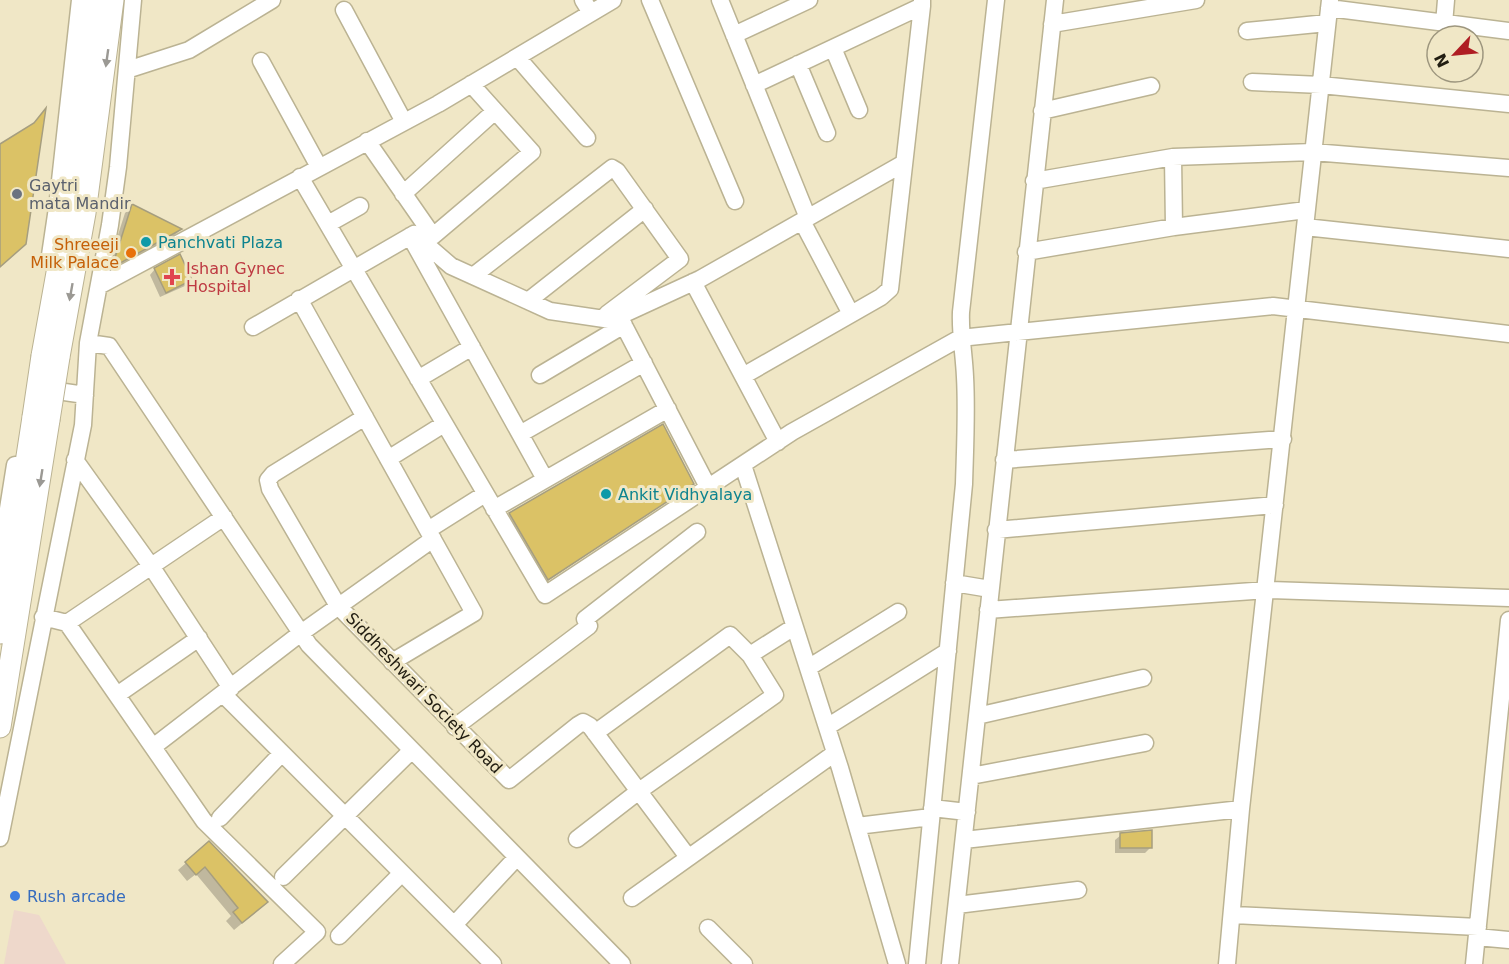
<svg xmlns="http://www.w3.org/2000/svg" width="1509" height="964" font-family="'DejaVu Sans',sans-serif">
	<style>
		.commercial { fill: #eed8cb }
		.shadow { fill: #0003 }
		.building { fill: #dbc266; stroke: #a69e7f; stroke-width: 1.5 }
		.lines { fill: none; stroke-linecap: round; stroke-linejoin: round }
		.minor-casing { stroke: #bbb393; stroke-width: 19 }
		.major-casing { stroke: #bbb393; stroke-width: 23 }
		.minor { stroke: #fff; stroke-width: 16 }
		.major { stroke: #fff; stroke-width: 21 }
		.major-bridge-casing { stroke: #bbb393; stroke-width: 23; stroke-linecap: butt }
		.major-bridge { stroke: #fff; stroke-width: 21 }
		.oneway { fill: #9b9994 }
		.worship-dot { fill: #6b7280; stroke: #f0e7c6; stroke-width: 2 }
		.culture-dot { fill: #0f9aa8; stroke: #f0e7c6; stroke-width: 2 }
		.food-dot { fill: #e8710a; stroke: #f0e7c6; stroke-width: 2 }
		.health-dot { fill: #e0444e; stroke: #f0e7c6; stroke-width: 2 }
		.shop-dot { fill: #3f7fe0; stroke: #f0e7c6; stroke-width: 2 }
		.labels { text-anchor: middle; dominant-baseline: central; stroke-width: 6; stroke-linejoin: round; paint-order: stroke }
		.worship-label { font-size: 16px; fill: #5b616d; stroke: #f0e7c6; text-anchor: start }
		.culture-label { font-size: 16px; fill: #0d838f; stroke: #f0e7c6; text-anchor: start }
		.food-label { font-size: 16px; fill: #c56008; stroke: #f0e7c6; text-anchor: end }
		.health-label { font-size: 16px; fill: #be3a42; stroke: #f0e7c6; text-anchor: start }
		.street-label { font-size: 16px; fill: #211d11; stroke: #f0e7c6 }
		.shop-label { font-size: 16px; fill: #366cbe; stroke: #f0e7c6; text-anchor: start }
	</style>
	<rect width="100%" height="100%" fill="#f0e7c6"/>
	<path class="commercial" d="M14,910L39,915L66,964H4Z"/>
	<path class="shadow" d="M132,206L180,230L173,237L106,272L125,213Z
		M155,269L190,280L185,286L160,297L150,275Z
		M693,483L542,585L504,519L510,514Z
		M1121,835L1151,847L1145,853H1115V840Z
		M209,843L258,910L234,930L226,921L231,916L196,874L187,881L178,870Z"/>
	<path class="building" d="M46,108L26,244L0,267V144L34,123Z
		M132,204L182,229L113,267V264Z
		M180,254L192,280L166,293L154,268Z
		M663,424L694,484L548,580L509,513Z
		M1152,830V848H1120V833Z
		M209,841L268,902L242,923L233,912L238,908L205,867L196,875L185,862Z"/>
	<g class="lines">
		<defs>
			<path id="minor" d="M583,0L591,13
				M650,0L735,201
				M720,0L808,218
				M1329,8L1509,31
				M344,10L404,122
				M1052,24L1196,0
				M1444,24L1446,0
				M1247,31L1327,23
				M734,35L809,0
				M833,48L859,110
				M517,57L587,138
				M261,61L319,167
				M798,64L827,133
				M127,70L189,50L272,0
				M1252,82L1321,85L1509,104
				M754,85L922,6V0
				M1042,111L1151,86
				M367,141L433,236L532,152L471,84
				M1173,157L1174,227
				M300,177L545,595L792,432L960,338L1273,306L1509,334
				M1034,181L1173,157L1313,152L1509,168
				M403,194L495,111
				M802,221L851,314
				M328,224L360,206
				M1305,227L1509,249
				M410,236L545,479
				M1026,252L1174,227L1306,210
				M49,262L57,208L80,0
				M473,276L612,168L617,171L680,259L607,314
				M693,282L778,442
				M99,286L438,104L613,0
				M299,299L474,613L392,662
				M528,301L645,209
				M619,316L708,487
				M253,327L414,234L451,266L550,311L611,320L700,279L904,163
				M88,343L109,346L309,645L622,964
				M540,375L624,325
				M743,376L881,297L890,289L922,6
				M418,379L472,347
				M44,389L85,395
				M365,417L273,474L268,480L270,489L338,606L509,780L578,725L583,722L590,726L688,857
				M520,434L644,363
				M388,459L444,424
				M75,460L151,566L231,688
				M1004,460L1283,439
				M743,465L840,768L897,964
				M494,509L668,409
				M428,530L485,494
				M996,530L1275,505
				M0,559L15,465
				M954,583L990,589
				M988,610L1267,590L1509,598
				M43,617L67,623L204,821L317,932L282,964
				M67,623L224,517
				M808,668L898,612
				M223,694L493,964
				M117,695L199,638
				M977,716L1143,678
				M455,727L589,626L585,619L697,532
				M827,727L948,651
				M595,733L730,635L750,655
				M153,747L301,633L433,539
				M971,776L1145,743
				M932,808L967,812
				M220,818L282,753
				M857,826L931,817
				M0,838L83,425L88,343L110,225L118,167L133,0
				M577,839L639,791L775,695L750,655L794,627
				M964,840L1241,809
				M283,877L412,750
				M632,898L835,753
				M957,905L1078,890
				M1234,915L1478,927
				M454,925L517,857
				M708,928L744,964
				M339,936L402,873
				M1477,937L1509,940
				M917,964L964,484C965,448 967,412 965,377C964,354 960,334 961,312L996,0
				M950,964L1055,0
				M1227,964L1241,809L1330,0
				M1474,964L1509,620"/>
			<path id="major" d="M42,356C63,238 87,119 94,0
				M59,357L85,213L113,0
				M0,633L33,417
				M0,727L49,420"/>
		</defs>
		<use href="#minor" class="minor-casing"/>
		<use href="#major" class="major-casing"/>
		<use href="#minor" class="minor"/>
		<use href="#major" class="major"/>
		<defs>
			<path id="major-bridge" d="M33,417L42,356
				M49,420L59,357"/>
		</defs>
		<use href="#major-bridge" class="major-bridge-casing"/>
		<use href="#major-bridge" class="major-bridge"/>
	</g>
	<defs><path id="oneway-solid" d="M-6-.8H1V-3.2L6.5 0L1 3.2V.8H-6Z" transform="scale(1.5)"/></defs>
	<g class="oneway">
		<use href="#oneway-solid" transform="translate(107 58) rotate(98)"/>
		<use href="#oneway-solid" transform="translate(71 292) rotate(100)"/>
		<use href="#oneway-solid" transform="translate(41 478) rotate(99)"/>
	</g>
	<circle class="worship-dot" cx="17" cy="194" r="6"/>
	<g class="culture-dot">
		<circle cx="146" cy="242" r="6"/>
		<circle cx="606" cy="494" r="6"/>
	</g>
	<circle class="food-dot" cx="131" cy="253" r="6"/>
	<path class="health-dot" d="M169 268h6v6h6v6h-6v6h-6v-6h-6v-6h6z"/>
	<circle class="shop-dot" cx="15" cy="896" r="6"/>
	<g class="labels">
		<g class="worship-label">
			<text x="29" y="185">Gaytri<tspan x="29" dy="18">mata Mandir</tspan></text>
		</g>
		<g class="culture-label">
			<text x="158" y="242">Panchvati Plaza</text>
			<text x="618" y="494">Ankit Vidhyalaya</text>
		</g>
		<g class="food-label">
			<text x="119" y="244">Shreeeji<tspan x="119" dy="18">Milk Palace</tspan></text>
		</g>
		<g class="health-label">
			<text x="186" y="268">Ishan Gynec<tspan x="186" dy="18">Hospital</tspan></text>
		</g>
		<g class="street-label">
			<text transform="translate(424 693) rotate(46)">Siddheshwari Society Road</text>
		</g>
		<g class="shop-label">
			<text x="27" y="896">Rush arcade</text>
		</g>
	</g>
	<g transform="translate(1455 54) rotate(244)"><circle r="28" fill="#f0e7c6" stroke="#9d967e" stroke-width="1.5"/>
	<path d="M0-4.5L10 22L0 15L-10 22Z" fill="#af1d23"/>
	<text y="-9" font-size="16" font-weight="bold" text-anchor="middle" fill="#211d11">N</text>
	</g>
</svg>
